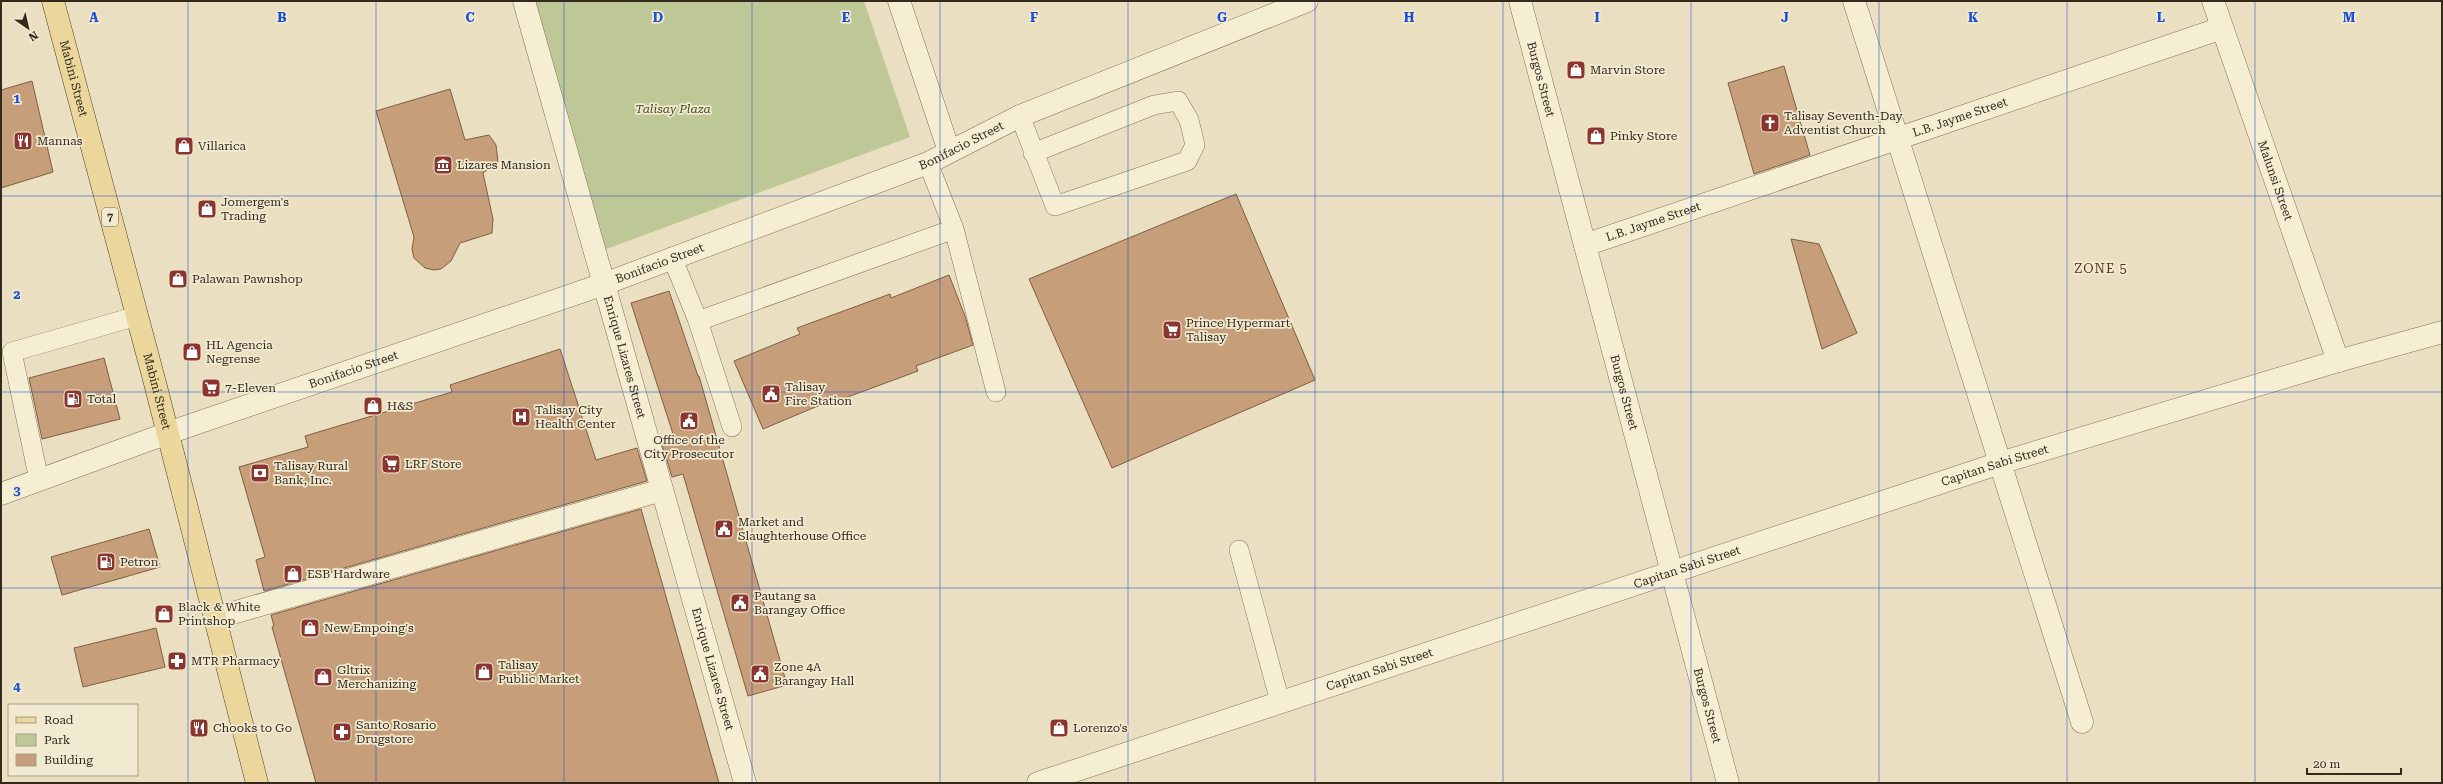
<svg xmlns="http://www.w3.org/2000/svg" width="2443" height="784" font-family="'Roboto Serif',serif">
	<style>
		.green { fill: #bec796 }
		.building { fill: #c69e79; stroke: #7f5e42 }
		.lines { fill: none; stroke-linecap: round; stroke-linejoin: round }
		.service-casing { stroke: #82725a; stroke-width: 20 }
		.pedestrian-casing { stroke: #82725a; stroke-width: 23 }
		.minor-casing { stroke: #82725a; stroke-width: 23 }
		.tertiary-casing { stroke: #82725a; stroke-width: 23 }
		.primary-casing { stroke: #50402e; stroke-width: 23 }
		.service { stroke: #f6eed3; stroke-width: 19 }
		.pedestrian { stroke: #f6eed3; stroke-width: 22 }
		.minor { stroke: #f6eed3; stroke-width: 22 }
		.tertiary { stroke: #f6eed3; stroke-width: 22 }
		.primary { stroke: #ebd79b; stroke-width: 22 }
		.grid { fill: none; stroke: #1d4ed8; stroke-width: 1; stroke-opacity: 0.55 }
		.labels { text-anchor: middle; dominant-baseline: central; stroke-width: 3.5; stroke-linejoin: round; paint-order: stroke }
		.shield { fill: #f2ead0; stroke: #6c6353; stroke-width: 1 }
		.shield-label { font-size: 11px; font-weight: bold; fill: #33291d }
		.poi-label { font-size: 12px; fill: #33291d; stroke: #f2ead0; text-anchor: start }
		.street-label { font-size: 12px; fill: #33291d; stroke: #f2ead0 }
		.park-label { font-size: 12px; font-style: italic; fill: #414e25; stroke: #f2ead0 }
		.neighbourhood-label { font-size: 13px; letter-spacing: 1px; fill: #5c3020; stroke: #f2ead0 }
		.grid-label { font-size: 13px; text-anchor: middle; font-weight: bold; fill: #1d4ed8; stroke: #f2ead0; stroke-width: 3.5; stroke-linejoin: round; paint-order: stroke }
	</style>
	<rect width="100%" height="100%" fill="#eae0c1"/>
	<path class="green" d="M530,1H864L910,137L601,251Z"/>
	<path class="building" d="M1784,66L1810,155L1754,174L1728,83Z
		M32,81L53,172L1,188V90Z
		M450,89L465,140L489,135L496,145L498,162L483,173L493,219L492,233L460,243L451,261L441,269L434,270L425,268L414,258L412,249L414,237L376,111Z
		M1236,194L1315,380L1112,468L1029,279Z
		M1791,239L1819,244L1857,333L1822,349Z
		M949,275L965,316L973,345L916,366L918,371L826,405L825,403L763,429L734,361L800,334L797,328L890,294L891,298Z
		M669,291L698,376H699L787,685L748,696L683,474L672,477L661,441L674,437L631,303Z
		M560,349L596,460L637,448L647,481L264,591L256,560L265,557L239,467L308,447L305,436L452,392L450,385Z
		M104,358L120,419L42,439L29,378Z
		M641,509L719,783H316L272,627L274,626L271,615Z
		M149,529L160,567L62,595L51,557Z
		M156,628L165,667L83,687L74,648Z"/>
	<g class="lines">
		<defs>
			<path id="service" d="M1020,116L1055,206L1187,161L1195,145L1189,120L1178,101L1154,105L1033,153
				M928,163L954,229L996,392
				M672,257L698,321L732,427
				M698,321L954,229
				M39,480L12,352L137,316
				M1239,550L1280,702"/>
			<path id="pedestrian" d="M524,1L604,284
				M215,618L662,490"/>
			<g id="minor">
				<path d="M899,1L949,151"/>
				<path d="M1854,1L2082,722"/>
				<path id="s1" d="M2213,1L2338,361"/>
				<path id="s2" d="M1585,245L2222,28"/>
				<path id="s3" d="M604,284L745,783"/>
				<path d="M1,494L168,433"/>
				<path id="s4" d="M1038,783L2000,463L2338,361L2442,332"/>
			</g>
			<g id="tertiary">
				<path id="s5" d="M1520,1L1728,783"/>
				<path id="s6" d="M168,433L604,284L928,163L1020,116L1307,1"/>
			</g>
			<g id="primary">
				<path id="s7" d="M53,1L155,383L257,783"/>
			</g>
		</defs>
		<use href="#service" class="service-casing"/>
		<use href="#pedestrian" class="pedestrian-casing"/>
		<use href="#minor" class="minor-casing"/>
		<use href="#tertiary" class="tertiary-casing"/>
		<use href="#primary" class="primary-casing"/>
		<use href="#service" class="service"/>
		<use href="#pedestrian" class="pedestrian"/>
		<use href="#minor" class="minor"/>
		<use href="#tertiary" class="tertiary"/>
		<use href="#primary" class="primary"/>
	</g>
	<path class="grid" d="M188,1V783M376,1V783M564,1V783M752,1V783M940,1V783M1128,1V783M1315,1V783M1503,1V783M1691,1V783M1879,1V783M2067,1V783M2255,1V783M1,196H2442M1,392H2442M1,588H2442"/>
	<defs>
		<symbol id="shop-square" viewBox="-11 -11 22 22"><rect x="-9" y="-9" width="18" height="18" rx="4" fill="#8c342f" stroke="#f2ead0"/><path d="M-5-2.5h2.3a2.7 3.5 0 0 1 5.4 0H5L5.5 6h-11ZM-1.5-2.5h3a1.5 2.3 0 0 0-3 0Z" fill="#fff"/></symbol>
		<symbol id="church-square" viewBox="-11 -11 22 22"><rect x="-9" y="-9" width="18" height="18" rx="4" fill="#8c342f" stroke="#f2ead0"/><path d="M-1.2-6h2.4v3.5h3.3v2.4h-3.3V6h-2.4V-.1h-3.3v-2.4h3.3Z" fill="#fff"/></symbol>
		<symbol id="restaurant-square" viewBox="-11 -11 22 22"><rect x="-9" y="-9" width="18" height="18" rx="4" fill="#8c342f" stroke="#f2ead0"/><path d="M-5-6h1v4h1v-4h1v4h1v-4h1v5L-1.5 .5V6h-2V.5L-5-1ZM5-6V6H3V1.5H1.5Q1.5-4 5-6Z" fill="#fff"/></symbol>
		<symbol id="museum-square" viewBox="-11 -11 22 22"><rect x="-9" y="-9" width="18" height="18" rx="4" fill="#8c342f" stroke="#f2ead0"/><path d="M0-6L6-3V-2H-6V-3ZM-5-1h2V3h-2ZM-1-1h2V3h-2ZM3-1h2V3H3ZM-6 4H6V6H-6Z" fill="#fff"/></symbol>
		<symbol id="supermarket-square" viewBox="-11 -11 22 22"><rect x="-9" y="-9" width="18" height="18" rx="4" fill="#8c342f" stroke="#f2ead0"/><path d="M-6-5.5h2.5l.6 2H6L4.5 2H-2.5L-4.4-4H-6ZM-1.5 3.2a1.3 1.3 0 1 0 .1 0ZM3 3.2a1.3 1.3 0 1 0 .1 0Z" fill="#fff"/></symbol>
		<symbol id="civic-square" viewBox="-11 -11 22 22"><rect x="-9" y="-9" width="18" height="18" rx="4" fill="#8c342f" stroke="#f2ead0"/><path d="M-.6-6.5H3V-4.5H.6V-3L4-1V1h2V6H-6V1h2V-1L-.6-3ZM-1.2 2.5V6h2.4V2.5Z" fill="#fff"/></symbol>
		<symbol id="fuel-square" viewBox="-11 -11 22 22"><rect x="-9" y="-9" width="18" height="18" rx="4" fill="#8c342f" stroke="#f2ead0"/><path d="M-5.5-6h7V0h2V4h1.3V-2.5L3-4.5l.8-.8L6-3V5H2.5V1h-1V6h-7ZM-4.2-4.7v3.2H.2V-4.7Z" fill="#fff"/></symbol>
		<symbol id="hospital-square" viewBox="-11 -11 22 22"><rect x="-9" y="-9" width="18" height="18" rx="4" fill="#8c342f" stroke="#f2ead0"/><path d="M-5-5h3v3.5h4V-5h3V5h-3V1.5h-4V5h-3Z" fill="#fff"/></symbol>
		<symbol id="bank-square" viewBox="-11 -11 22 22"><rect x="-9" y="-9" width="18" height="18" rx="4" fill="#8c342f" stroke="#f2ead0"/><path d="M-6-4H6V4H-6ZM0-2.3a2.3 2.3 0 1 0 0 4.6a2.3 2.3 0 1 0 0-4.6Z" fill="#fff"/></symbol>
		<symbol id="pharmacy-square" viewBox="-11 -11 22 22"><rect x="-9" y="-9" width="18" height="18" rx="4" fill="#8c342f" stroke="#f2ead0"/><path d="M-2-6h4v4h4v4h-4v4h-4v-4h-4v-4h4Z" fill="#fff"/></symbol>
	</defs>
	<g fill-rule="evenodd">
		<use href="#shop-square" x="1565" y="59" width="22" height="22"/>
		<use href="#church-square" x="1759" y="112" width="22" height="22"/>
		<use href="#shop-square" x="1585" y="125" width="22" height="22"/>
		<use href="#restaurant-square" x="12" y="130" width="22" height="22"/>
		<use href="#shop-square" x="173" y="135" width="22" height="22"/>
		<use href="#museum-square" x="432" y="154" width="22" height="22"/>
		<use href="#shop-square" x="196" y="198" width="22" height="22"/>
		<use href="#shop-square" x="167" y="268" width="22" height="22"/>
		<use href="#supermarket-square" x="1161" y="319" width="22" height="22"/>
		<use href="#shop-square" x="181" y="341" width="22" height="22"/>
		<use href="#supermarket-square" x="200" y="377" width="22" height="22"/>
		<use href="#civic-square" x="760" y="383" width="22" height="22"/>
		<use href="#fuel-square" x="62" y="388" width="22" height="22"/>
		<use href="#shop-square" x="362" y="395" width="22" height="22"/>
		<use href="#hospital-square" x="510" y="406" width="22" height="22"/>
		<use href="#civic-square" x="678" y="410" width="22" height="22"/>
		<use href="#supermarket-square" x="380" y="453" width="22" height="22"/>
		<use href="#bank-square" x="249" y="462" width="22" height="22"/>
		<use href="#civic-square" x="713" y="518" width="22" height="22"/>
		<use href="#fuel-square" x="95" y="551" width="22" height="22"/>
		<use href="#shop-square" x="282" y="563" width="22" height="22"/>
		<use href="#civic-square" x="729" y="592" width="22" height="22"/>
		<use href="#shop-square" x="153" y="603" width="22" height="22"/>
		<use href="#shop-square" x="299" y="617" width="22" height="22"/>
		<use href="#pharmacy-square" x="166" y="650" width="22" height="22"/>
		<use href="#shop-square" x="473" y="661" width="22" height="22"/>
		<use href="#civic-square" x="749" y="663" width="22" height="22"/>
		<use href="#shop-square" x="312" y="666" width="22" height="22"/>
		<use href="#restaurant-square" x="188" y="717" width="22" height="22"/>
		<use href="#shop-square" x="1048" y="717" width="22" height="22"/>
		<use href="#pharmacy-square" x="331" y="721" width="22" height="22"/>
	</g>
	<g class="labels">
		<rect class="shield" x="102" y="208" width="16" height="18" rx="3"/>
		<g class="shield-label">
			<text x="110" y="217">7</text>
		</g>
		<g class="poi-label">
			<text x="1590" y="70">Marvin Store</text>
			<text x="1784" y="116">Talisay Seventh-Day<tspan x="1784" dy="14">Adventist Church</tspan></text>
			<text x="1610" y="136">Pinky Store</text>
			<text x="37" y="141">Mannas</text>
			<text x="198" y="146">Villarica</text>
			<text x="457" y="165">Lizares Mansion</text>
			<text x="221" y="202">Jomergem's<tspan x="221" dy="14">Trading</tspan></text>
			<text x="192" y="279">Palawan Pawnshop</text>
			<text x="1186" y="323">Prince Hypermart<tspan x="1186" dy="14">Talisay</tspan></text>
			<text x="206" y="345">HL Agencia<tspan x="206" dy="14">Negrense</tspan></text>
			<text x="785" y="387">Talisay<tspan x="785" dy="14">Fire Station</tspan></text>
			<text x="225" y="388">7-Eleven</text>
			<text x="87" y="399">Total</text>
			<text x="387" y="406">H&amp;S</text>
			<text x="535" y="410">Talisay City<tspan x="535" dy="14">Health Center</tspan></text>
			<text x="689" y="440" text-anchor="middle">Office of the<tspan x="689" dy="14">City Prosecutor</tspan></text>
			<text x="405" y="464">LRF Store</text>
			<text x="274" y="466">Talisay Rural<tspan x="274" dy="14">Bank, Inc.</tspan></text>
			<text x="738" y="522">Market and<tspan x="738" dy="14">Slaughterhouse Office</tspan></text>
			<text x="120" y="562">Petron</text>
			<text x="307" y="574">ESB Hardware</text>
			<text x="754" y="596">Pautang sa<tspan x="754" dy="14">Barangay Office</tspan></text>
			<text x="178" y="607">Black &amp; White<tspan x="178" dy="14">Printshop</tspan></text>
			<text x="324" y="628">New Empoing's</text>
			<text x="191" y="661">MTR Pharmacy</text>
			<text x="498" y="665">Talisay<tspan x="498" dy="14">Public Market</tspan></text>
			<text x="774" y="667">Zone 4A<tspan x="774" dy="14">Barangay Hall</tspan></text>
			<text x="337" y="670">Gltrix<tspan x="337" dy="14">Merchanizing</tspan></text>
			<text x="356" y="725">Santo Rosario<tspan x="356" dy="14">Drugstore</tspan></text>
			<text x="213" y="728">Chooks to Go</text>
			<text x="1073" y="728">Lorenzo's</text>
		</g>
		<g class="street-label">
			<text stroke="none"><textPath href="#s7" startOffset="80">Mabini Street</textPath></text>
			<text stroke="none"><textPath href="#s5" startOffset="81">Burgos Street</textPath></text>
			<text stroke="none"><textPath href="#s2" startOffset="396">L.B. Jayme Street</textPath></text>
			<text stroke="none"><textPath href="#s6" startOffset="844">Bonifacio Street</textPath></text>
			<text stroke="none"><textPath href="#s1" startOffset="190">Malunsi Street</textPath></text>
			<text stroke="none"><textPath href="#s2" startOffset="72">L.B. Jayme Street</textPath></text>
			<text stroke="none"><textPath href="#s6" startOffset="520">Bonifacio Street</textPath></text>
			<text stroke="none"><textPath href="#s3" startOffset="76">Enrique Lizares Street</textPath></text>
			<text stroke="none"><textPath href="#s6" startOffset="196">Bonifacio Street</textPath></text>
			<text stroke="none"><textPath href="#s7" startOffset="404">Mabini Street</textPath></text>
			<text stroke="none"><textPath href="#s5" startOffset="405">Burgos Street</textPath></text>
			<text stroke="none"><textPath href="#s4" startOffset="1008">Capitan Sabi Street</textPath></text>
			<text stroke="none"><textPath href="#s4" startOffset="684">Capitan Sabi Street</textPath></text>
			<text stroke="none"><textPath href="#s3" startOffset="400">Enrique Lizares Street</textPath></text>
			<text stroke="none"><textPath href="#s4" startOffset="360">Capitan Sabi Street</textPath></text>
			<text stroke="none"><textPath href="#s5" startOffset="729">Burgos Street</textPath></text>
		</g>
		<g class="park-label">
			<text x="673" y="109">Talisay Plaza</text>
		</g>
		<g class="neighbourhood-label">
			<text x="2101" y="268">ZONE 5</text>
		</g>
	</g>
	<g class="grid-label">
		<text x="94" y="22">A</text>
		<text x="282" y="22">B</text>
		<text x="470" y="22">C</text>
		<text x="658" y="22">D</text>
		<text x="846" y="22">E</text>
		<text x="1034" y="22">F</text>
		<text x="1222" y="22">G</text>
		<text x="1409" y="22">H</text>
		<text x="1597" y="22">I</text>
		<text x="1785" y="22">J</text>
		<text x="1973" y="22">K</text>
		<text x="2161" y="22">L</text>
		<text x="2349" y="22">M</text>
		<text x="17" y="103">1</text>
		<text x="17" y="299">2</text>
		<text x="17" y="495">3</text>
		<text x="17" y="691">4</text>
	</g>
	<rect width="2443" height="784" fill="none" stroke="#33291d" stroke-width="4"/>
	<rect x="8" y="704" width="130" height="72" fill="#f2ead0" stroke="#a69d88"/>
	<rect x="16" y="717" width="20" height="6" fill="#ebd79b" stroke="#a69d88"/>
	<text x="44" y="724" font-size="12" fill="#33291d">Road</text>
	<rect x="16" y="734" width="20" height="12" fill="#bec796" stroke="#a69d88"/>
	<text x="44" y="744" font-size="12" fill="#33291d">Park</text>
	<rect x="16" y="754" width="20" height="12" fill="#c69e79" stroke="#a69d88"/>
	<text x="44" y="764" font-size="12" fill="#33291d">Building</text>
	<g transform="translate(28 28) rotate(146)" stroke="#f2ead0" stroke-width="3" paint-order="stroke">
	<path d="M0-3L7 15L0 10L-7 15Z" fill="#33291d"/>
	<text y="-6" font-size="11" font-weight="bold" text-anchor="middle" fill="#33291d">N</text>
	</g>
	<path d="M2307 768v6h94v-6" fill="none" stroke="#33291d" stroke-width="2"/>
	<text x="2313" y="768" font-size="12" fill="#33291d" stroke="#f2ead0" stroke-width="3" paint-order="stroke">20 m</text>
</svg>
